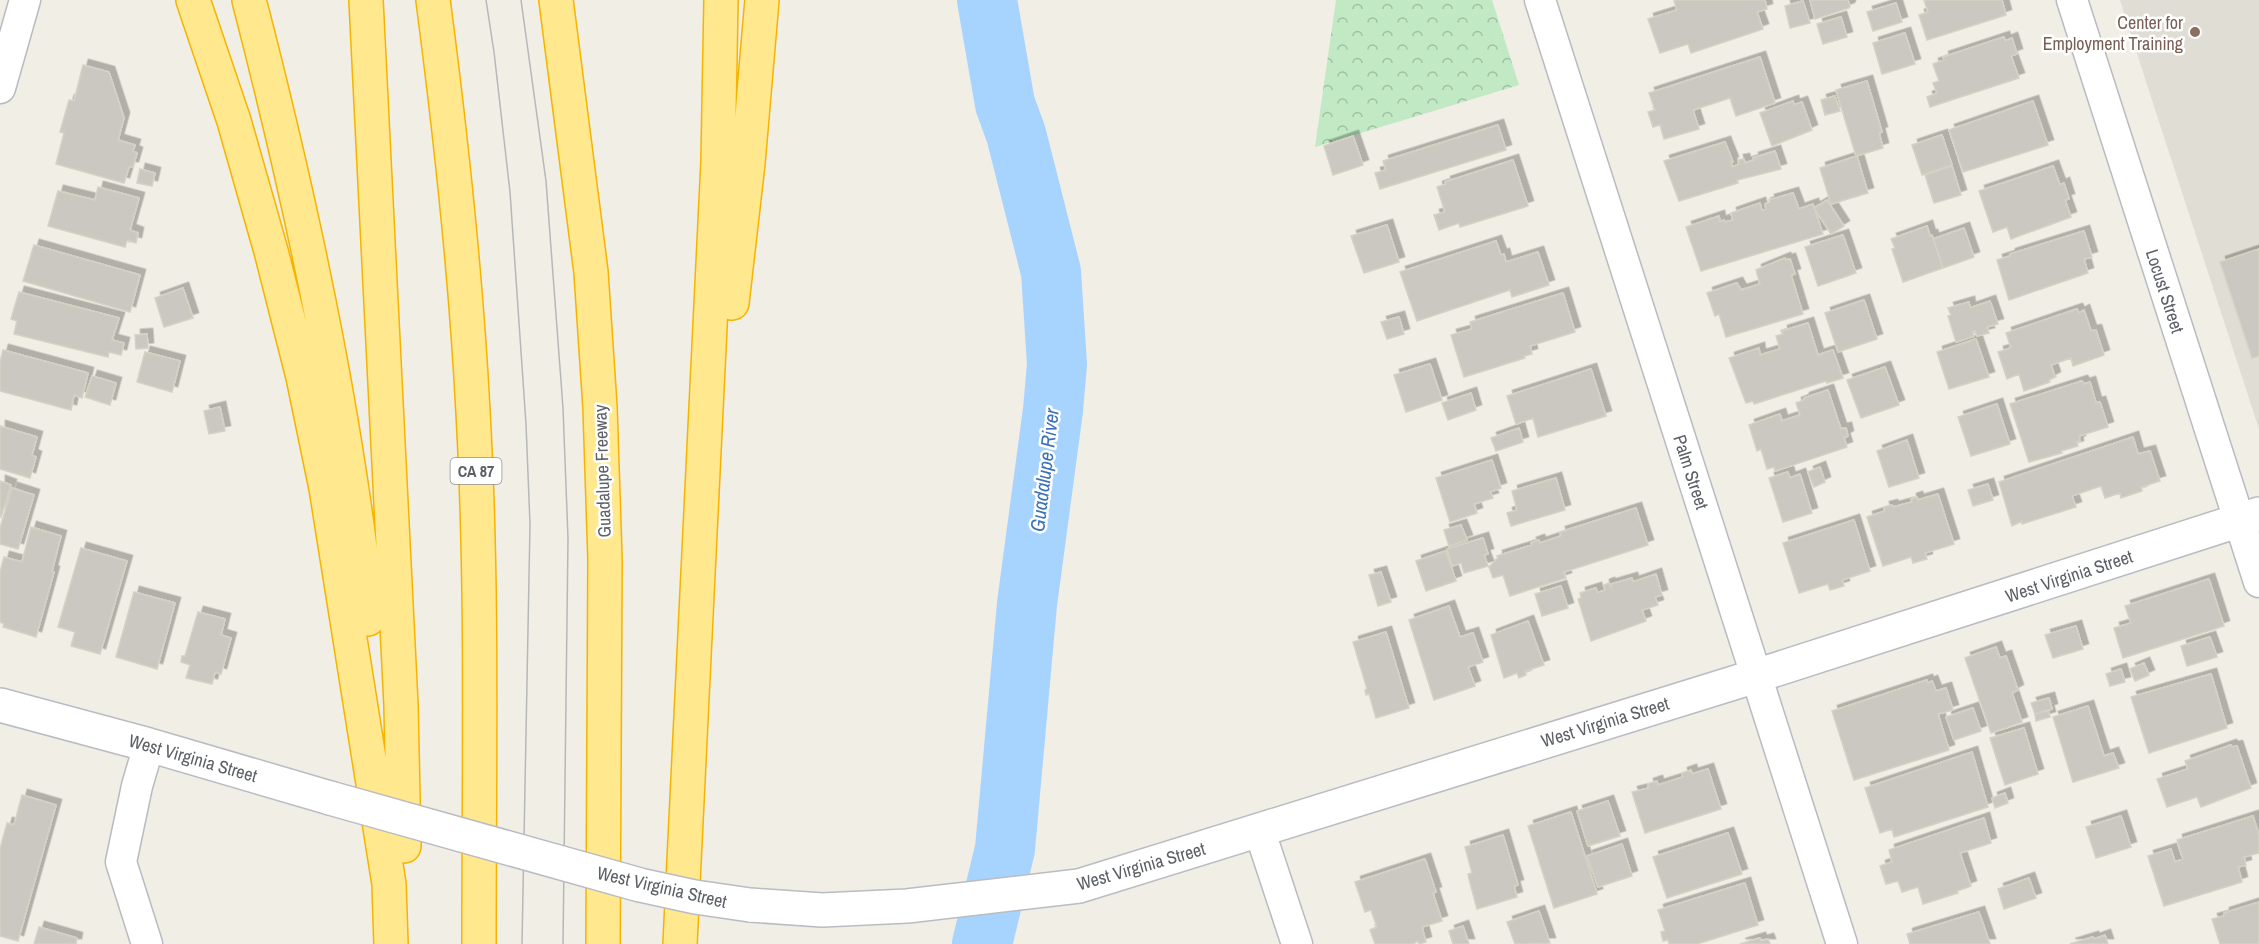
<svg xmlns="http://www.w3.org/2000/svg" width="2259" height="944" font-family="'Archivo Narrow',sans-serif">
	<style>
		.education { fill: #e0ddd4 }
		.park { fill: url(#park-crowns) }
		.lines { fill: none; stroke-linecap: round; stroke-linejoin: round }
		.river { stroke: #a7d4ff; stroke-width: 60 }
		.building { fill: #cbc8c2; stroke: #d5d1c3; stroke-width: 1.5; filter: url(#shadow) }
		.street-casing { stroke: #b8bbc0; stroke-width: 33 }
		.secondary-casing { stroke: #b9bcc2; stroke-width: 36 }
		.highway-casing { stroke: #f6b400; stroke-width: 36 }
		.street { stroke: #fff; stroke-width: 30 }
		.secondary { stroke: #fff; stroke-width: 33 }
		.highway { stroke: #ffe88e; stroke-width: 33 }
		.tram { stroke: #b6b7b8; stroke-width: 1.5 }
		.secondary-bridge-casing { stroke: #b9bcc2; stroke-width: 36; stroke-linecap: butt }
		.secondary-bridge { stroke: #fff; stroke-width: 33 }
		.education-dot { fill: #8d6e63; stroke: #fff; stroke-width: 2 }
		.labels { text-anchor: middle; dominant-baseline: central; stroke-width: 5; stroke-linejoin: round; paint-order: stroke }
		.shield { fill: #fff; stroke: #8e9095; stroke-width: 1.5 }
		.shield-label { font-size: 16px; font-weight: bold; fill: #5d6167 }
		.education-label { font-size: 18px; fill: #785e54; stroke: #fff; text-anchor: end }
		.street-label { font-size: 18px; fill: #5d6167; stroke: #fff }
		.water-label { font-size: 20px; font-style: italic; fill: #3c72b8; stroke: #fff }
	</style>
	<defs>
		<pattern id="park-crowns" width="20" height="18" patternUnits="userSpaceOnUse" patternTransform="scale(1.5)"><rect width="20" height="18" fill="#c1e9c3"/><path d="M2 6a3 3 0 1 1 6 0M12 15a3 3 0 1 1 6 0" fill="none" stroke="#a0c0a2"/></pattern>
		<filter id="shadow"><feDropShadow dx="5.5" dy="-5.5" stdDeviation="0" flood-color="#0004"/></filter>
	</defs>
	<rect width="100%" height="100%" fill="#f0eee5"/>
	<path class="education" d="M2120,0H2259V429L2151,97Z"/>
	<path class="park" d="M1336,0H1492L1519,85L1315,147Z"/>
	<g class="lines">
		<path class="river" d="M982,944L1005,849L1027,604L1053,410L1057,364L1051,272L1016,134L1005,104L987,0"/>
	</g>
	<path class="building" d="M1677,0H1765L1767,9L1757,12L1763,29L1691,53L1688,44L1660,53L1648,19L1677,10L1674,1Z
		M1810,0H1848L1850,6L1849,8L1815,19Z
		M1924,0H2002L2006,15L1927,40L1919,15L1928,12Z
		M1803,1L1810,23L1790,28L1785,6Z
		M1896,3L1902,22L1873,31L1867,12Z
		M1841,17L1847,37L1823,44L1817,24Z
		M1905,33L1915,64L1882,74L1873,43Z
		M2004,37L2005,41L2012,38L2017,54L2011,56L2019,78L1930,107L1927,97L1937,93L1933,83L1939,81L1933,64L1944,60L1943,57Z
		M1760,57L1775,103L1736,116L1730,98L1693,110L1699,129L1664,139L1660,125L1653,127L1648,112L1655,110L1649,93Z
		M83,65L109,72L124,118L118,140L135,145L133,151L137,153L133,167H129L124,183L56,164L64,133L60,132L69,100L74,101Z
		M1867,81L1882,132L1879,133L1883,148L1856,156L1836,90Z
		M1835,96L1840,111L1825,115L1821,100Z
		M1793,101L1794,105L1802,102L1812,130L1772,146L1760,113Z
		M2033,101L2048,145L1963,172L1949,130Z
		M1498,125L1506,150L1380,189L1375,173L1386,170L1383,161Z
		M1942,135L1952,165L1922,175L1912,145Z
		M1353,136L1363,165L1333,175L1324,146Z
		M1725,142L1733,162H1731L1732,167L1739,164L1738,160L1744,159L1745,163L1754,160L1753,158L1775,151L1781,169L1737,180L1738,183L1679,201L1664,161Z
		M1857,156L1868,193L1831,204L1820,168Z
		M1513,160L1528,206L1460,227L1459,223L1439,230L1434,215L1445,212L1437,187L1446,184L1445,182Z
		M1952,166L1961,195L1934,203L1925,175Z
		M2053,166L2060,185L2064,183L2069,199L2065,200L2071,217L2011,239L2007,227L1993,232L1979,191Z
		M140,169L155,173L152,186L137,183Z
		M98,187L139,198L130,230L138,233L136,243L127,240L125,247L48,226L58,191L95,200Z
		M1793,193L1799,209L1813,204L1823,234L1701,271L1686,227L1719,216L1720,222L1724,220L1725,222L1733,220L1731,213L1760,203L1762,211L1766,209L1765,204L1770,202L1769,200Z
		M1827,200L1844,226L1831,234L1814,208Z
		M1387,225L1399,262L1364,273L1351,236Z
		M1927,226L1930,236L1932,235L1943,268L1903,282L1892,249L1895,248L1891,239Z
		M1964,228L1974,257L1943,268L1933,239Z
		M2084,231L2092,257L2084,259L2088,273L2009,300L1997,260L2010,256V254Z
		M1843,235L1856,273L1818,286L1805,247Z
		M1496,241L1501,255L1504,254L1506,262L1538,252L1549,285L1512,297L1510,290L1417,321L1400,272Z
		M34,245L140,275L130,312L23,281Z
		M2259,249V356L2252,358L2220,262Z
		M1785,258L1786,260L1790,259L1795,274L1791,275L1803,314L1726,337L1719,314L1715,316L1707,293L1737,283L1741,290L1760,284L1756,270Z
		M183,288L193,318L164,327L155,298Z
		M19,292L119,318L112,340L124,343L121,355L109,352L108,357L14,334L17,321L11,319Z
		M1563,293L1575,332L1530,346L1532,354L1524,356L1525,358L1464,377L1451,335L1472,329L1470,322Z
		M1864,300L1877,339L1838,352L1825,313Z
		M1990,301L1998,324L1987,327L1989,333L1977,336L1975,331L1972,332L1974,336L1956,342L1948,316L1951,315L1948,308L1969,302L1970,308Z
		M2077,309L2079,313L2084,310L2091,331L2096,330L2104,355L2073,366L2071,358L2051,365L2055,377L2049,380L2050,382L2024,391L2019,374L2007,379L1998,352L2011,348L2006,333Z
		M1399,317L1404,334L1387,339L1381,322Z
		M1808,323L1818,355L1833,350L1843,378L1827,383L1826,381L1754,404L1753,401L1746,403L1729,358L1759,348L1760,355L1780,349L1776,336L1783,334L1782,331Z
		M147,334L148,348L136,349L135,335Z
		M1976,339L1989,377L1949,389L1937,352Z
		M3,350L88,373L82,398L74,395L71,410L0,391V362Z
		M145,352L180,361L172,392L137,382Z
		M1430,364L1442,400L1406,412L1394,375Z
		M1885,367L1899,405L1861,418L1847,380Z
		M1591,369L1606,416L1538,437L1533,418L1516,424L1507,396Z
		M92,376L116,383L110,405L85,397Z
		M2082,381L2084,384L2090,382L2096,403L2100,402L2108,427L2079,436L2080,441L2077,442L2078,446L2061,451L2062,453L2029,462L2010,404Z
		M1828,390L1841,429L1846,428L1848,436L1844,438L1847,447L1775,471L1774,467L1767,469L1761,449L1757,451L1749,425L1780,414L1782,421L1800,415L1796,403L1804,400V398Z
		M1471,393L1476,410L1448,420L1442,403Z
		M1997,404L2010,444L1971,456L1958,417Z
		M220,407L225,431L209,434L204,411Z
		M0,426L37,437L32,455L36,457L30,478L0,469Z
		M1519,428L1523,442L1496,451L1491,438Z
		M2133,437L2138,454L2150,451L2160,481L2141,487L2142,491L2121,498L2120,493L2105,498L2101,486L2072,496L2076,507L2022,524V521L2012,526L1999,482Z
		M1907,440L1919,478L1889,487L1877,451Z
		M1492,460L1501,488L1490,492L1493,498L1474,504L1477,513L1450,522L1436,478Z
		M1820,467L1825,482L1814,487L1808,472Z
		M1788,472L1790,478L1800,474L1812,513L1783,522L1769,478Z
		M1556,478L1565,510L1511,526L1507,513L1517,510L1512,491Z
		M0,481L11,485L1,517L0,516Z
		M1988,484L1993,500L1973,506L1968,490Z
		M12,488L34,495L18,549L0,544V528Z
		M1938,494L1954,544L1925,553L1927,559L1913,563L1911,557L1883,566L1867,517L1885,511L1884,507L1892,505L1893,507L1912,502L1911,499L1917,497L1918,500Z
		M1636,508L1648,545L1564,572L1566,578L1510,596L1503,575L1493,578L1489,567L1498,558L1497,556L1532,545L1531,543L1539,540L1540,543L1561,536L1560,532Z
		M1854,520L1870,571L1842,580L1844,586L1830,590L1828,584L1799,593L1783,543Z
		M1461,525L1467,540L1449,546L1444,530Z
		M31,527L61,536L52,571L54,572L36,637L3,627L4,624L0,622V572L4,557L22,562Z
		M1483,538L1488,554L1484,555L1488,566L1464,573L1461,563L1452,566L1447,549Z
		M81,548L127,561L100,654L71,646L75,632L58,627Z
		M1446,551L1456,581L1426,591L1416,561Z
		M1381,572L1391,602L1378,606L1369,575Z
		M1656,574L1662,595L1655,597L1658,605L1642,610L1646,621L1591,641L1578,599L1581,598L1580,593L1596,588L1597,593L1605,590L1604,585L1609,583L1611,588V584L1632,578L1633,582Z
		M2209,579L2224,626L2123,658L2114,628L2131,623L2125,606Z
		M1561,586L1568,608L1542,616L1535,594Z
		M134,592L175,603L157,669L116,657Z
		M1449,606L1460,637L1473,633L1483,662L1468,667L1475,686L1434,700L1409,620Z
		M198,612L225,619L221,635L231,638L221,674L215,672L212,684L186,678L190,665L181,662L182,656H185Z
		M1528,621L1544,665L1525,671L1526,675L1519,678L1517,673L1504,678L1491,635Z
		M2076,626L2083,649L2053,658L2045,635Z
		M1386,632L1409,708L1376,718L1369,694L1366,695L1365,690L1367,689L1353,642Z
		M2210,637L2217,657L2187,666L2181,646Z
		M1996,647L2000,658L2006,656L2018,690L2012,693L2022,722L1991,733L1965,658Z
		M2144,663L2149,675L2135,681L2130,669Z
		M2121,669L2125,682L2110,686L2106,674Z
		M2211,674L2227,728L2149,753L2131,697Z
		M1927,680L1928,683L1932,681L1936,691L1946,688L1953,710L1938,714L1949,750L1854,780L1832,711Z
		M2049,698L2052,709L2035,714L2031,703Z
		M2088,706L2104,756L2113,753L2119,768L2073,782L2053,717Z
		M1973,708L1981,731L1954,740L1946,717Z
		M2048,710L2050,717L2036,721L2035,714Z
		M2024,728L2038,774L2005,785L1990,738Z
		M2231,745L2232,747L2237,746L2251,788L2201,807L2197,797L2167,807L2157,779L2188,769L2185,761Z
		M1972,752L1988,807L1894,837L1892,829L1880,833L1865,788Z
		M1708,769L1721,809L1645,833L1632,792L1649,788L1648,784L1657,781L1658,785L1683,777L1682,773L1691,770L1692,774Z
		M2005,793L2008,803L1995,808L1992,798Z
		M22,795L56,805L18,941L0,936V849L7,823L14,825Z
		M1608,801L1620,836L1588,846L1577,811Z
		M1571,812L1597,894L1554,908L1528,826Z
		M2121,816L2131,847L2096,858L2086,827Z
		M2253,816L2259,835V853L2244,857L2246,865L2238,867L2242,882L2164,906L2148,856L2171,849L2175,862L2183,859L2177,840Z
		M1984,818L1991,843L1960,853L1971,886L1957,891L1958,893L1923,904L1918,887L1902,892L1898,881L1886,884L1880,866L1892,862L1889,850Z
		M1728,833L1742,874L1667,898L1653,857Z
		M1503,835L1518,885L1514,886L1517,897L1477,909L1469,879L1468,874L1472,873L1465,847Z
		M1622,844L1632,876L1598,887L1587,856Z
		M1425,859L1436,892L1433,893L1442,921L1422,927L1426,942L1419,944L1418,941L1413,944H1375L1370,930L1377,927L1371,910L1365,912L1355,882Z
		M2029,878L2036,898L2004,909L1998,889Z
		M1745,883L1758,925L1697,944H1669L1668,940L1663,941L1661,932L1665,931L1658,910Z
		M2259,902V944H2220L2212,919L2224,916V913Z
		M1539,911L1550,943L1515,944L1507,922Z
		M1979,912L1990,944H1910L1907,934Z
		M1463,926L1469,944H1453L1449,931Z
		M39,927L77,938L76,944H34Z
		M2105,935L2108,944H2070L2093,937L2094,939Z
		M1760,938L1761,941L1768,939L1770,944H1740Z"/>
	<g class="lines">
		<defs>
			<path id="street" d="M1540,0L1842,944
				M2072,0L2259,582
				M0,88L25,0
				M1259,829L1297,944
				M147,944L121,862L137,786L149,745"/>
			<path id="secondary" d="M0,705L149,745L330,798
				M750,905L822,910L907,906L1079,886L1756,676L2259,514"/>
			<path id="highway" d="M193,0L234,121L271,251L303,377L326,488L389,884L391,944
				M249,0C285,139 317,279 341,421C352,487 362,553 368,619
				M366,0L401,705L404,846
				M433,0C451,137 466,274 473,412C483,589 479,767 479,944
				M556,0L591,272L600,407L605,559L603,944
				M732,303L748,163L762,0
				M680,944L718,162L721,0"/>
		</defs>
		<use href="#street" class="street-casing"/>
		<use href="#secondary" class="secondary-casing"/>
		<use href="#highway" class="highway-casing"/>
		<use href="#street" class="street"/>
		<use href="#secondary" class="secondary"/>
		<use href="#highway" class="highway"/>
		<path class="tram" d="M486,0L494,52L510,192L526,424L530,524L522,944
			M521,0L546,181L563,408L568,538L563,944"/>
		<defs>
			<path id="secondary-bridge" d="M330,798L640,885L695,897L750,905"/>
		</defs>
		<use href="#secondary-bridge" class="secondary-bridge-casing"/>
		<use href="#secondary-bridge" class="secondary-bridge"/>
	</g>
	<circle class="education-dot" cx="2195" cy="32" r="6"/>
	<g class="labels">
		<rect class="shield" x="450.5" y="458" width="51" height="26" rx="4.5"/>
		<g class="shield-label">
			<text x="476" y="471">CA 87</text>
		</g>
		<g class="education-label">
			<text x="2183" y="22">Center for<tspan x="2183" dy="21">Employment Training</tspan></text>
		</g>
		<g class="street-label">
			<text transform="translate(2165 291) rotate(72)">Locust Street</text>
			<text transform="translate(602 471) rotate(-92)">Guadalupe Freeway</text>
			<text transform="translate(1691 472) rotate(72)">Palm Street</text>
			<text transform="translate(2069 576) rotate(-18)">West Virginia Street</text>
			<text transform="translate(1605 722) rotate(-17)">West Virginia Street</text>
			<text transform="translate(193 758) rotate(16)">West Virginia Street</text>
			<text transform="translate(1141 866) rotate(-16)">West Virginia Street</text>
			<text transform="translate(662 887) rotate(13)">West Virginia Street</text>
		</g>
		<g class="water-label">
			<text transform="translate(1044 470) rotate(-83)">Guadalupe River</text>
		</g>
	</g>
</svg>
